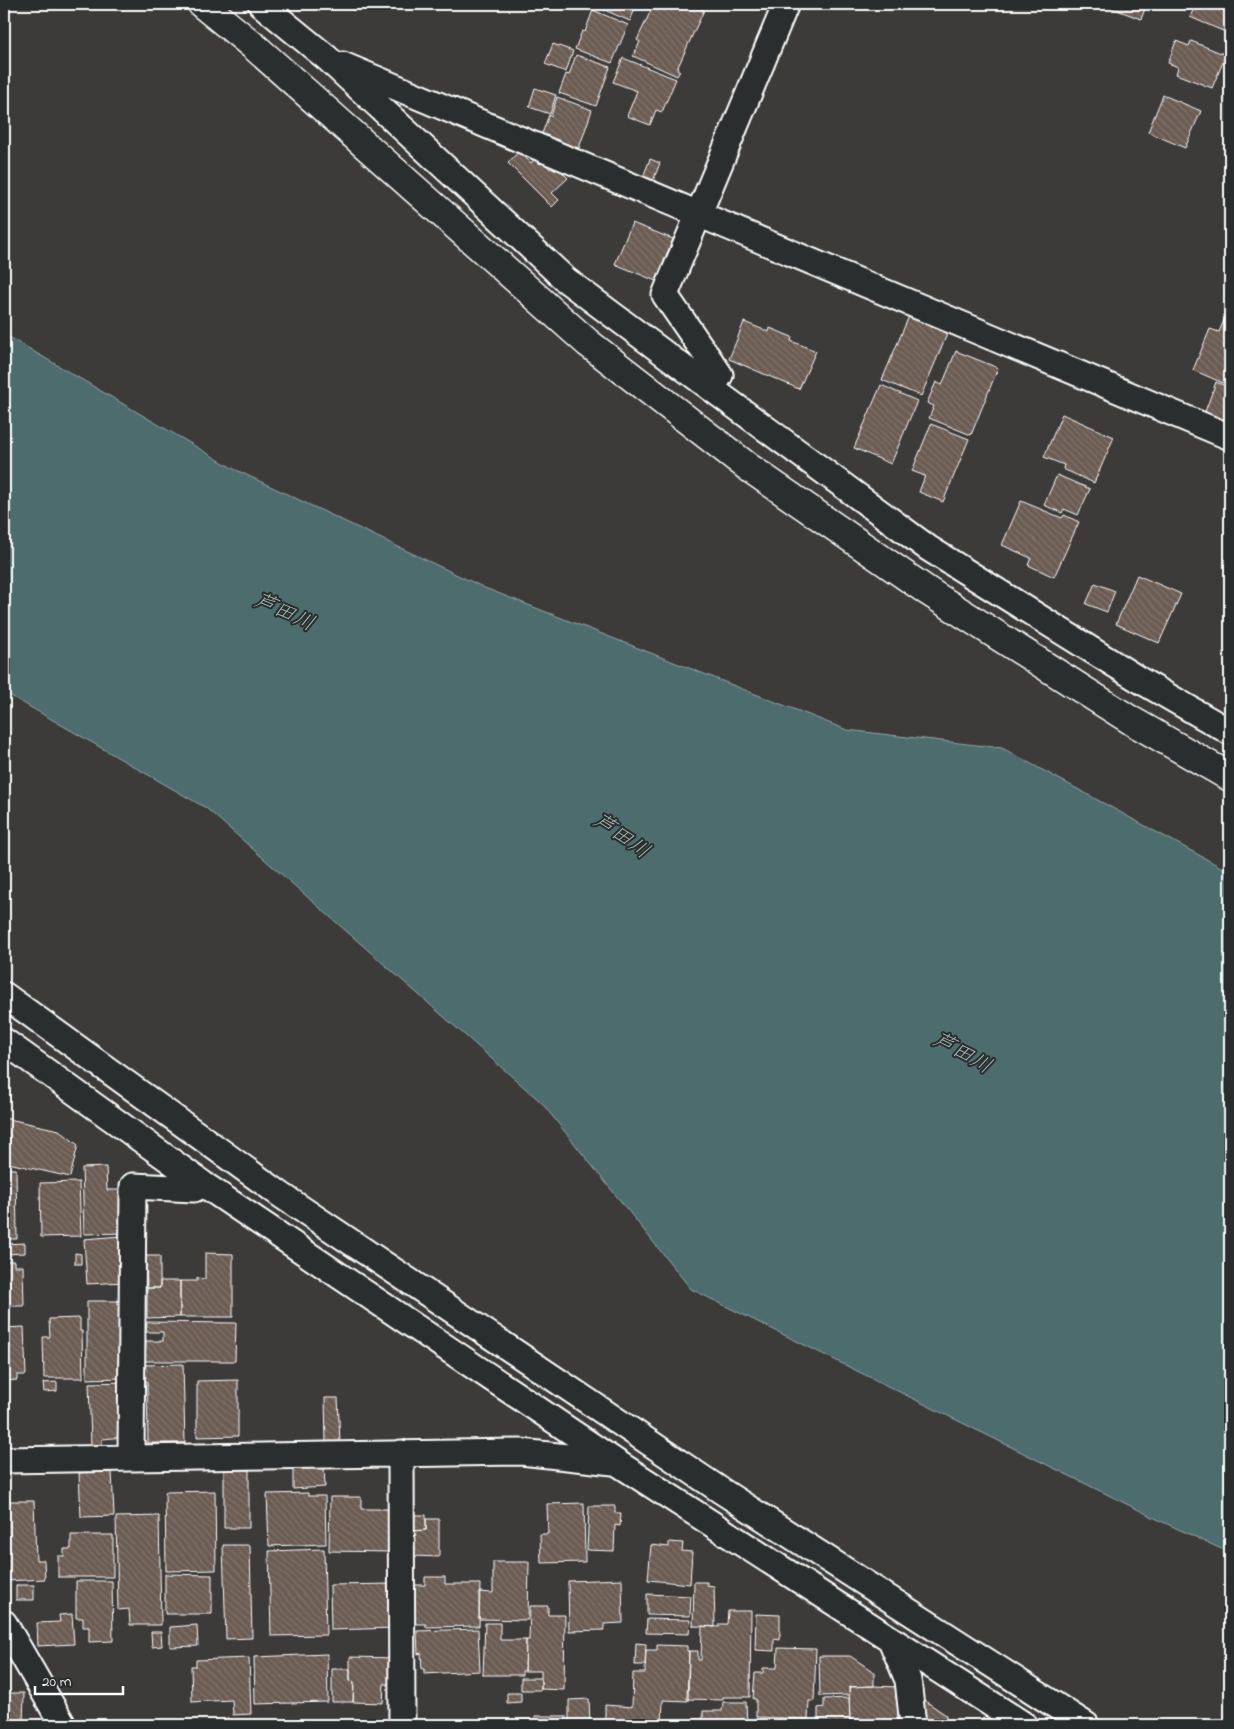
<svg xmlns="http://www.w3.org/2000/svg" width="1234" height="1729" font-family="'Indie Flower','Klee One',sans-serif">
	<style>
		.water { fill: #4d6c6e; stroke: #94a7a8 }
		.building { fill: url(#building-back-hatch); stroke: #fff }
		.lines { fill: none; stroke-linecap: round; stroke-linejoin: round }
		.minor-casing { stroke: #fff; stroke-width: 29 }
		.tertiary-casing { stroke: #fff; stroke-width: 31 }
		.minor { stroke: #2a2d2e; stroke-width: 25 }
		.tertiary { stroke: #2a2d2e; stroke-width: 28 }
		.labels { text-anchor: middle; dominant-baseline: central; stroke-width: 4; stroke-linejoin: round; paint-order: stroke }
		.water-label { font-size: 21px; font-style: italic; fill: #a6b6b6; stroke: #2a2d2e }
	</style>
	<defs>
		<pattern id="building-back-hatch" width="6" height="6" patternUnits="userSpaceOnUse" patternTransform="scale(1.25)"><rect width="6" height="6" fill="#6a5b52"/><path d="M-1 5l2 2M0 0l6 6M5-1l2 2" fill="none" stroke="#80746c"/></pattern>
	</defs>
	<rect width="100%" height="100%" fill="#3d3b39"/>
	<filter id="ink" filterUnits="userSpaceOnUse"><feTurbulence type="fractalNoise" baseFrequency=".02" numOctaves="2"/><feDisplacementMap in="SourceGraphic" scale="10" xChannelSelector="R" yChannelSelector="G"/><feConvolveMatrix kernelMatrix="1 2 1 2 8 2 1 2 1" color-interpolation-filters="sRGB"/></filter>
	<g filter="url(#ink)">
		<path class="water" d="M4,334L234,469L485,588L847,730L1002,748L1230,872V1553L1163,1522L691,1289L541,1102L206,808L4,692Z"/>
		<path class="building" d="M337,4H356L353,10Z
			M596,4H637L630,21L595,6Z
			M654,4H703L701,9L704,10L677,69L680,71L677,76L633,56L640,42L637,40Z
			M1110,4H1147L1141,19L1109,7Z
			M1196,4L1230,5V34L1190,17Z
			M593,10L628,25L612,63L575,49L582,31L585,32Z
			M1176,41L1189,46L1191,41L1226,55L1212,88L1176,74L1178,67L1168,63Z
			M553,44L573,51L566,72L545,64Z
			M576,55L610,67L596,106L559,93L566,74L569,75Z
			M623,58L676,79L662,112L656,110L650,125L627,116L637,91L613,82Z
			M535,88L556,95L550,114L529,107Z
			M1163,95L1201,111L1185,148L1148,132Z
			M557,97L592,110L579,148L541,136L549,115L551,116Z
			M519,151L531,163L535,158L540,164L543,161L550,169L555,165L568,178L552,193L559,200L552,207L508,163Z
			M650,159L660,163L653,181L643,177Z
			M632,223L673,239L656,281L615,264Z
			M1230,306V386L1193,370L1210,329L1219,332Z
			M909,316L948,332L921,396L882,380Z
			M744,322L769,332L770,328L792,337L791,341L816,351L799,389L729,359Z
			M956,351L998,368L971,435L929,418L934,406L927,403L936,382L942,385Z
			M1216,382L1230,388V425L1203,417Z
			M881,385L917,401L891,464L854,448Z
			M1062,414L1114,437L1094,483L1063,469L1064,465L1044,457Z
			M931,424L969,439L943,502L919,492L925,476L912,471Z
			M1057,475L1090,489L1078,515L1064,509L1062,513L1044,505Z
			M1021,501L1062,518L1064,515L1079,522L1054,577L1028,565L1031,558L1002,545Z
			M1137,575L1181,594L1159,643L1116,624Z
			M1095,583L1115,591L1107,612L1086,604Z
			M4,1118L59,1130L78,1145L70,1177L4,1162Z
			M106,1167L107,1190H121L123,1233L84,1234L82,1168Z
			M4,1169H16L17,1239H4Z
			M79,1182L81,1236L41,1237L40,1183Z
			M121,1236L124,1282L87,1284L84,1239Z
			M25,1243V1253L6,1254L5,1244Z
			M75,1253L81,1254V1264H75Z
			M205,1253L233,1254V1317H180V1281H197V1278L205,1279Z
			M146,1256H160V1288H147Z
			M4,1261H14V1266H23L24,1306H4Z
			M160,1281H180V1317L147,1318V1288H160Z
			M87,1301H123V1378L87,1379Z
			M80,1318V1331H82L83,1378H44L43,1337H50L49,1319Z
			M147,1322L236,1323L235,1361H145L146,1341H163V1332H146Z
			M24,1327L26,1375H17V1380L4,1381V1328Z
			M183,1364L185,1443H148L147,1381H143L142,1365Z
			M238,1380V1436L197,1437V1381Z
			M57,1382V1391L44,1392L43,1383Z
			M125,1382V1437L102,1439V1445L91,1446L89,1383Z
			M325,1398H338L340,1442L326,1443Z
			M324,1467L325,1487L293,1489V1468Z
			M4,1469H8L6,1571H4Z
			M224,1470H249V1528H224Z
			M112,1472L114,1516L81,1517L79,1473Z
			M215,1491L216,1570L166,1571L165,1492Z
			M308,1493V1496H325L326,1544L269,1546L267,1494Z
			M330,1497H361V1509H395L390,1552L329,1551Z
			M7,1501H34L36,1560H44L45,1579L6,1581Z
			M584,1503L585,1562L541,1563L540,1534H548L547,1504Z
			M589,1506H615V1513H621L620,1526L615,1525L614,1551L587,1550Z
			M412,1515H426V1530L412,1531Z
			M159,1516L161,1625H130L129,1609L118,1610L116,1517Z
			M426,1519H439V1557L411,1556L412,1531L426,1530Z
			M71,1535H113V1577H58V1556H64V1549H71Z
			M669,1542L683,1543L682,1551L692,1552L690,1584L648,1580L651,1545L669,1547Z
			M223,1545H250L252,1638L226,1639Z
			M324,1549L326,1635L271,1636L269,1551Z
			M493,1562H529L528,1620L479,1619V1592L493,1593Z
			M165,1574L212,1575V1614H165Z
			M425,1577H445V1584H480L479,1626L426,1627V1624H413L410,1585H425Z
			M622,1579L623,1623L604,1624V1630L569,1631L568,1581Z
			M76,1581H112L113,1641L89,1642V1627H83V1618H76Z
			M694,1582H707V1585L714,1586L715,1627L693,1626Z
			M394,1584L395,1628L331,1630L330,1585Z
			M16,1585H34V1600H16Z
			M647,1594L691,1596L690,1616L647,1615Z
			M530,1606H548V1615H565L564,1690L541,1689V1671H525L526,1640H529Z
			M728,1611H751L750,1697H723V1700L687,1699L689,1651H698V1660H701L702,1626L719,1627V1624H727Z
			M72,1614L74,1644L38,1646L37,1623L60,1622L59,1615Z
			M756,1614L780,1615V1640L774,1639V1651L755,1650Z
			M647,1619L690,1620L689,1634L646,1633Z
			M485,1623H500V1640H526L525,1671H522V1675H483Z
			M197,1625L198,1646L170,1647V1627Z
			M478,1629L480,1671L424,1674V1669H422L421,1653L418,1654L417,1631Z
			M151,1632H161L162,1646L152,1647Z
			M636,1643L646,1644L645,1665H635Z
			M657,1645L687,1646V1651H689L688,1701L663,1700L662,1725H605V1705L632,1707L633,1673H645L646,1650H657Z
			M778,1648L816,1649L814,1701H809L808,1719L756,1717V1699H753L755,1673H763V1668H777Z
			M327,1654L328,1702L255,1704L254,1657Z
			M819,1656H850L874,1672V1686L849,1687L850,1695L820,1696Z
			M350,1657L397,1658L396,1684H384L383,1703L353,1702L354,1682L350,1681Z
			M249,1658L251,1714L233,1715L232,1700L192,1702L191,1666H196V1660Z
			M332,1669H350V1681L354,1682L353,1702H332Z
			M521,1678H541V1690H521Z
			M874,1686L896,1687V1699H898V1724L850,1723L849,1687Z
			M4,1693H24L23,1725H4Z
			M507,1693H521V1702L507,1703Z
			M849,1698L850,1723L818,1725V1708L824,1707V1699Z
			M921,1698L946,1715L945,1725H920Z
			M589,1699L590,1723L569,1724V1700Z
			M723,1702H746L747,1725H681V1720L703,1719V1711H722Z
			M535,1716H566V1725H521V1720H535Z
			M780,1722V1725H747V1723Z"/>
		<g class="lines">
			<defs>
				<path id="minor" d="M261,4L327,58L566,280L712,389L928,548L1138,679L1230,732
					M343,65L1230,437
					M712,389L720,375L665,295L786,4
					M4,995L281,1195L720,1490L1086,1725
					M4,1041L203,1184L616,1462L1024,1725
					M401,1453L402,1725
					M131,1458L133,1186L194,1189L203,1184
					M4,1460L521,1452L613,1462
					M4,1623L63,1725
					M891,1640L908,1680L913,1725"/>
				<path id="tertiary" d="M202,4L256,48L588,343L748,467L929,592L1132,721L1230,777"/>
			</defs>
			<use href="#minor" class="minor-casing"/>
			<use href="#tertiary" class="tertiary-casing"/>
			<use href="#minor" class="minor"/>
			<use href="#tertiary" class="tertiary"/>
		</g>
	</g>
	<g class="labels">
		<g class="water-label">
			<text transform="translate(284 613) rotate(25)">芦田川</text>
			<text transform="translate(621 837) rotate(35)">芦田川</text>
			<text transform="translate(962 1054) rotate(29)">芦田川</text>
		</g>
	</g>
	<rect width="1234" height="1729" fill="none" stroke="#2a2d2e" stroke-width="20"/>
	<rect x="10" y="10" width="1214" height="1709" fill="none" stroke="#fff" stroke-width="2" filter="url(#ink)"/>
	<path d="M35 1686v8h88v-8" fill="none" stroke="#ffffff" stroke-width="2.5"/>
	<text x="42" y="1686" font-size="15" fill="#ffffff" stroke="#2a2d2e" stroke-width="4" paint-order="stroke">20 m</text>
</svg>
